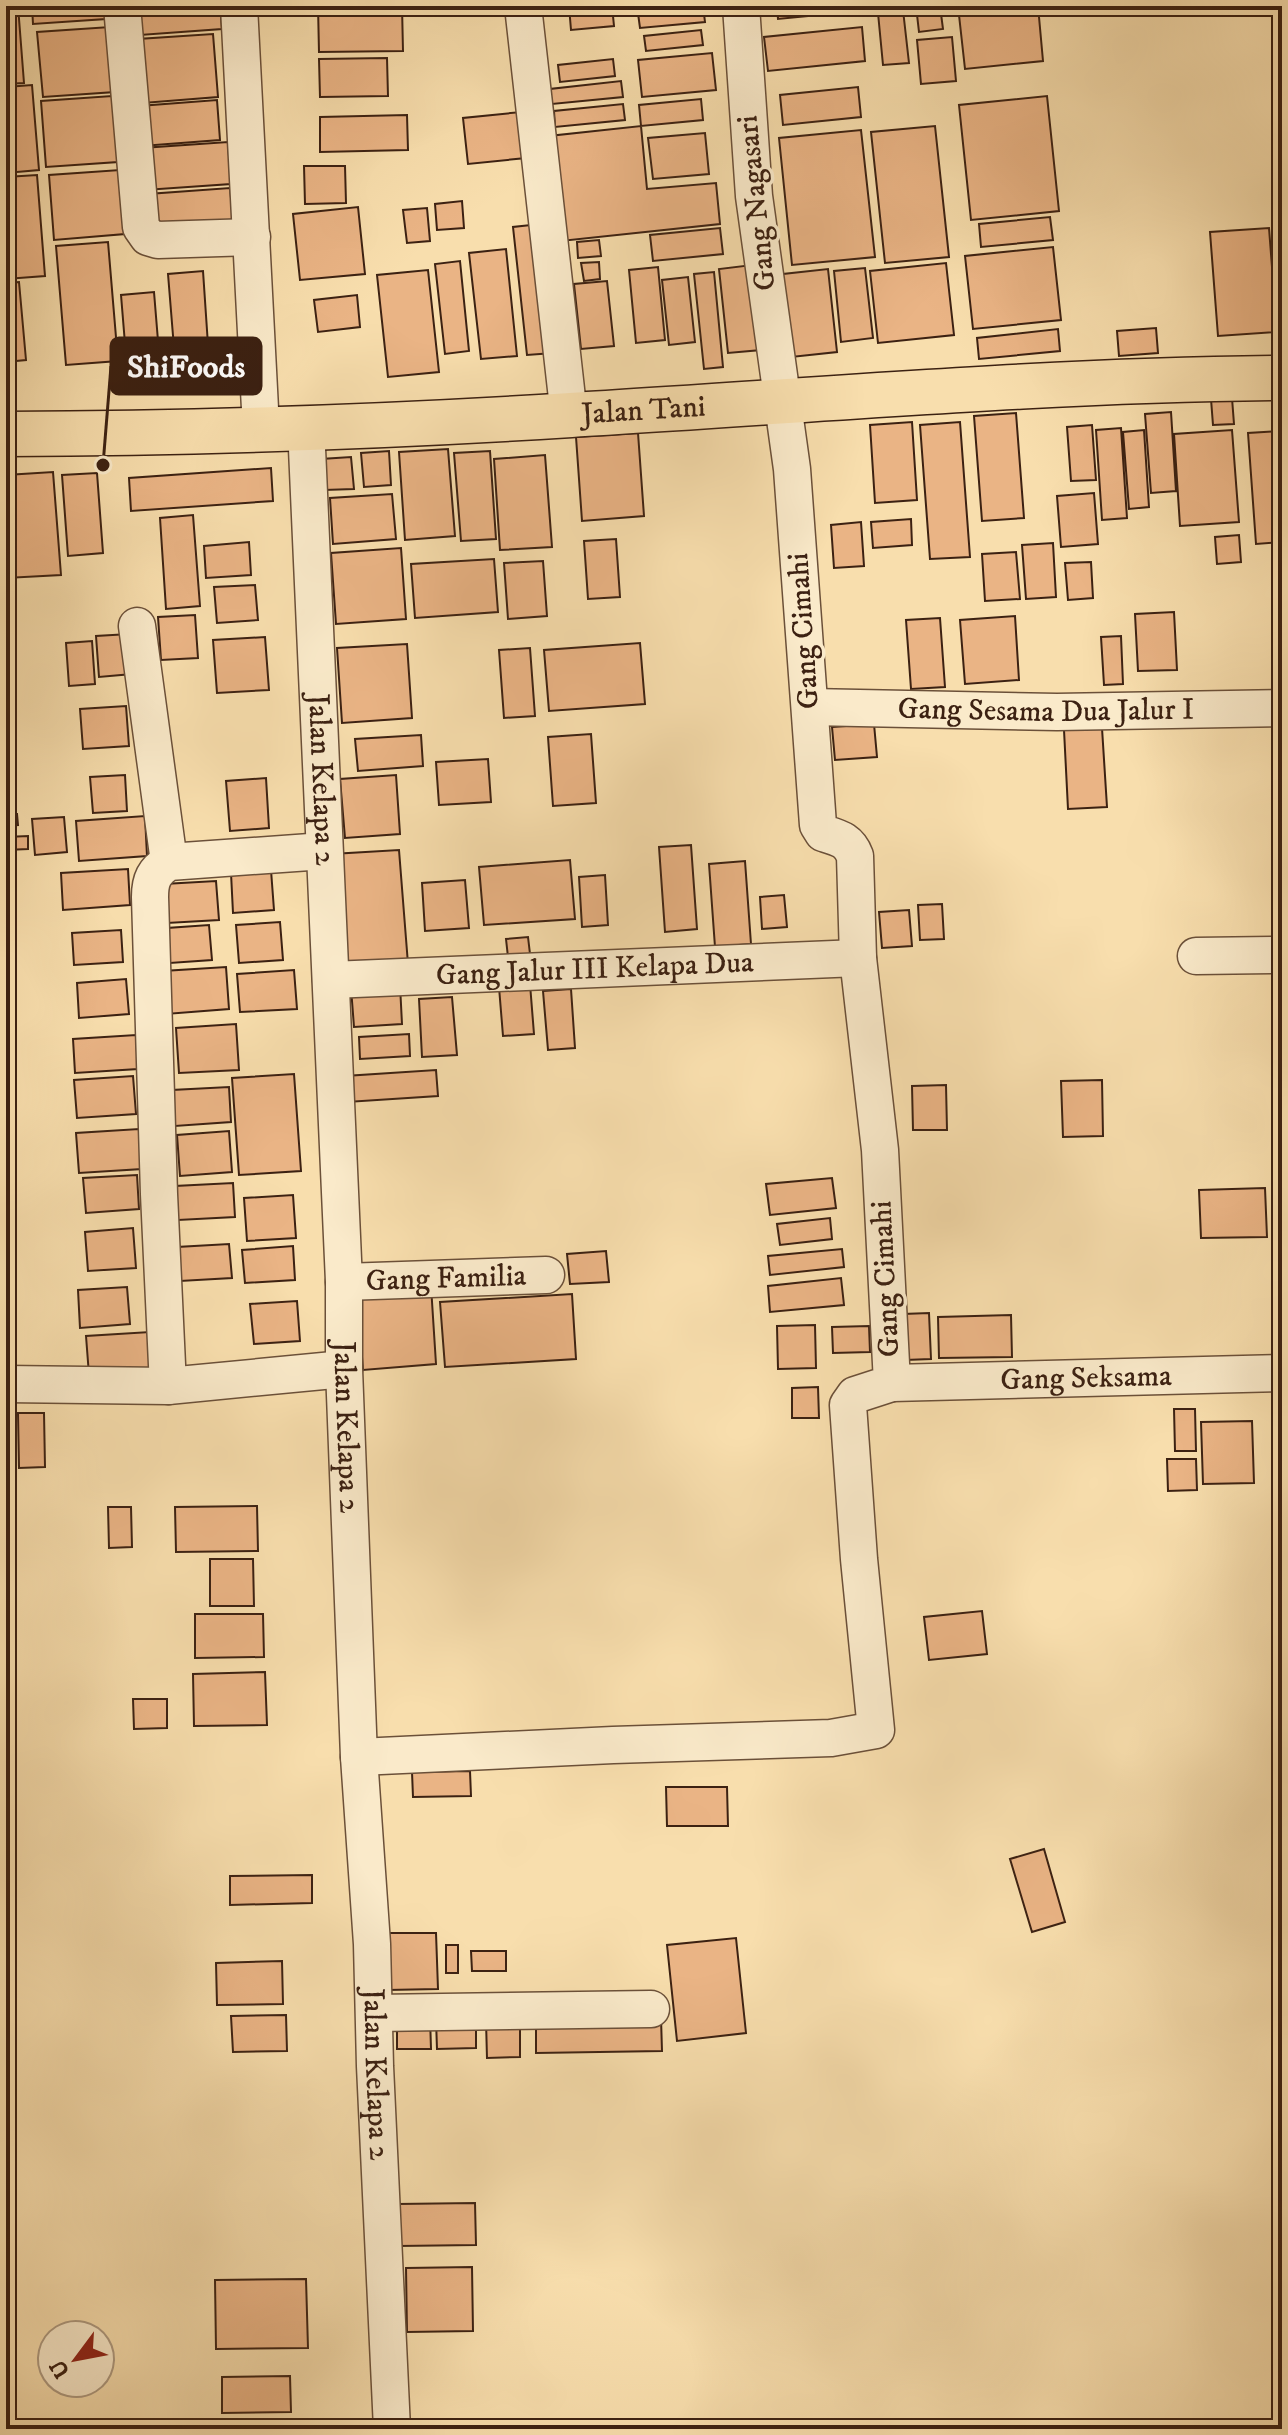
<svg xmlns="http://www.w3.org/2000/svg" width="1288" height="2435" font-family="'IM FELL DW Pica',serif">
	<style>
		.building { fill: #eab485; stroke: #3c2112; stroke-width: 2 }
		.lines { fill: none; stroke-linecap: round; stroke-linejoin: round }
		.minor-casing { stroke: #6b5039; stroke-width: 39 }
		.highway-casing { stroke: #3c2112; stroke-width: 47 }
		.minor { stroke: #faeaca; stroke-width: 36 }
		.highway { stroke: #f8dead; stroke-width: 44 }
		.labels { text-anchor: middle; dominant-baseline: central; stroke-width: 7; stroke-linejoin: round; paint-order: stroke }
		.street-label { font-size: 30px; fill: #3c2112; stroke: #faeaca }
		.leader { fill: none; stroke: #3c2112; stroke-width: 3 }
		.callout-dot { fill: #3c2112; stroke: #faeaca; stroke-width: 3 }
		.callout { fill: #3c2112; stroke: #3c2112; stroke-width: 3 }
		.callout-label { font-size: 32px; text-anchor: middle; font-weight: bold; fill: #fff }
	</style>
	<rect width="100%" height="100%" fill="#f8dead"/>
	<filter id="stains"><feTurbulence type="fractalNoise" baseFrequency=".0025" numOctaves="4"/><feColorMatrix values="0 0 0 0 .2 0 0 0 0 .09 0 0 0 0 .02 0 0 0 .5 -.17"/></filter>
	<radialGradient id="worn" r=".72"><stop offset=".6" stop-color="#630" stop-opacity="0"/><stop offset="1" stop-color="#630" stop-opacity=".3"/></radialGradient>
	<path class="building" d="M6,6H18L24,83L6,84Z
		M32,6H105L106,19L33,24Z
		M138,6H220L222,29L140,35Z
		M318,6H402L403,51L319,52Z
		M569,6H612L614,26L571,30Z
		M637,6H703L705,22L640,28Z
		M777,6H849V12L778,19Z
		M916,6H940L943,29L919,32Z
		M958,6H1038L1043,61L965,69Z
		M903,10L909,63L883,65L878,13Z
		M110,27L115,92L43,97L37,32Z
		M862,27L865,61L768,71L764,37Z
		M701,30L703,45L646,51L644,36Z
		M213,34L218,97L143,103L138,39Z
		M952,37L956,81L921,84L917,40Z
		M712,53L716,90L642,97L638,60Z
		M387,58L388,96L320,97L319,59Z
		M613,59L615,76L560,82L558,65Z
		M621,81L623,97L552,104L550,89Z
		M32,85L39,170L6,173V87Z
		M858,87L861,117L783,125L780,95Z
		M112,96L118,162L46,167L41,101Z
		M1047,96L1059,211L971,220L959,105Z
		M701,99L703,120L641,126L639,105Z
		M217,100L220,140L142,146L139,106Z
		M623,104L625,120L555,127L554,111Z
		M521,112L526,158L468,164L463,118Z
		M407,115L408,150L320,152V117Z
		M641,126L647,189L716,183L720,224L561,241L549,136Z
		M935,126L949,257L885,263L871,132Z
		M861,130L875,257L792,265L779,138Z
		M705,133L709,174L653,179L648,138Z
		M228,142L231,184L145,190L142,148Z
		M304,166H345L346,203L305,204Z
		M120,170L125,234L54,240L49,175Z
		M37,175L45,276L6,279V177Z
		M230,188L234,228L152,235L148,194Z
		M462,201L464,228L437,230L435,204Z
		M358,207L365,274L300,280L293,214Z
		M427,208L430,241L407,243L403,210Z
		M1050,217L1053,240L981,247L979,224Z
		M540,224L553,353L527,355L513,227Z
		M720,228L723,254L653,261L650,235Z
		M1269,228L1277,332L1218,336L1210,232Z
		M599,240L601,256L578,258L577,242Z
		M108,242L118,361L66,365L56,246Z
		M1053,247L1061,320L973,329L965,256Z
		M506,249L517,356L481,359L469,253Z
		M460,261L469,351L445,354L435,264Z
		M599,262L600,279L584,281L581,263Z
		M946,263L954,335L878,343L870,271Z
		M752,265L761,350L728,353L719,269Z
		M658,267L665,340L636,343L629,270Z
		M865,268L873,338L841,342L834,271Z
		M828,269L837,352L782,358L774,275Z
		M428,270L439,372L388,377L377,275Z
		M203,271L208,345L174,348L168,274Z
		M714,272L723,367L704,369L694,274Z
		M688,277L695,342L669,345L662,280Z
		M607,281L614,346L581,349L574,284Z
		M19,282L26,360L6,362V283Z
		M154,292L159,353L126,356L121,295Z
		M357,295L360,327L318,332L314,300Z
		M1156,328L1158,353L1119,356L1117,331Z
		M1058,329L1060,351L979,359L977,338Z
		M1232,398L1234,424L1213,425L1211,399Z
		M1171,412L1176,491L1151,493L1145,414Z
		M1016,413L1024,518L982,521L974,416Z
		M912,422L917,500L875,503L870,425Z
		M960,422L970,557L930,559L920,425Z
		M1092,425L1096,480L1071,481L1067,427Z
		M1121,428L1127,518L1102,520L1096,430Z
		M1144,430L1149,507L1129,509L1123,432Z
		M1232,430L1239,522L1180,526L1174,434Z
		M1282,431V542L1256,544L1248,433Z
		M638,433L644,516L582,521L576,437Z
		M448,449L455,536L405,540L399,452Z
		M389,451L391,485L364,487L361,453Z
		M490,451L496,539L461,541L454,453Z
		M545,455L552,547L500,550L494,459Z
		M351,457L354,489L324,490L321,459Z
		M271,468L273,501L131,511L129,478Z
		M53,472L61,575L6,578V475Z
		M97,473L103,553L68,556L62,475Z
		M1094,493L1098,544L1061,547L1057,496Z
		M392,494L396,539L333,544L330,498Z
		M193,515L200,606L166,609L160,518Z
		M911,519L912,545L873,548L871,522Z
		M861,522L864,566L834,568L831,525Z
		M1239,535L1241,562L1217,564L1215,537Z
		M616,539L620,597L588,599L584,541Z
		M249,542L251,575L206,578L204,546Z
		M1053,543L1056,597L1026,599L1022,545Z
		M401,548L406,619L336,624L331,553Z
		M1016,552L1020,599L985,601L982,554Z
		M494,559L498,612L415,618L411,564Z
		M543,561L547,616L508,619L504,563Z
		M1091,562L1093,598L1068,600L1065,563Z
		M255,585L258,620L217,623L214,587Z
		M1174,612L1177,670L1138,671L1135,614Z
		M195,615L198,658L161,660L158,617Z
		M1015,616L1019,680L965,684L960,620Z
		M940,618L945,687L911,689L906,620Z
		M129,634L132,674L99,677L96,636Z
		M1121,636L1123,684L1104,685L1101,637Z
		M265,637L269,690L217,693L213,640Z
		M92,641L95,684L69,686L66,643Z
		M640,643L645,704L549,711L544,650Z
		M407,644L412,718L342,723L337,648Z
		M530,648L535,716L504,718L499,650Z
		M126,706L129,746L83,749L80,709Z
		M874,724L877,757L835,760L832,727Z
		M1102,728L1107,807L1068,809L1064,730Z
		M591,734L596,803L553,806L548,737Z
		M421,735L423,766L358,771L355,739Z
		M488,759L491,802L439,805L436,762Z
		M125,775L127,811L93,813L90,777Z
		M396,775L400,834L345,838L340,779Z
		M266,778L269,828L230,831L226,781Z
		M6,814H17L18,825L6,826Z
		M145,816L147,856L79,861L76,821Z
		M64,817L67,852L35,855L32,819Z
		M28,836V849L6,850V837Z
		M691,845L697,929L665,932L659,847Z
		M399,850L408,964L340,969L332,854Z
		M570,860L575,919L484,925L479,867Z
		M745,861L751,944L715,947L709,864Z
		M128,869L130,905L63,910L61,873Z
		M271,870L274,910L233,913L231,873Z
		M605,875L608,925L582,927L579,877Z
		M465,880L469,928L425,931L422,883Z
		M216,881L219,920L167,923L164,884Z
		M784,895L787,927L762,929L760,897Z
		M942,904L944,939L920,940L918,905Z
		M909,910L912,946L882,948L879,912Z
		M280,922L283,960L239,963L236,925Z
		M209,925L212,960L170,963L167,928Z
		M121,930L123,962L74,965L72,933Z
		M528,937L530,954L508,957L506,939Z
		M226,967L229,1009L166,1014L163,971Z
		M294,970L297,1009L240,1012L237,974Z
		M126,979L129,1014L79,1018L77,983Z
		M530,984L534,1034L503,1036L499,987Z
		M400,985L402,1024L354,1027L351,988Z
		M571,989L575,1048L548,1050L543,991Z
		M452,997L457,1055L422,1057L419,999Z
		M236,1024L239,1070L179,1073L176,1028Z
		M409,1034L410,1056L360,1059L359,1037Z
		M136,1035L138,1069L75,1073L73,1039Z
		M436,1070L438,1096L347,1102L345,1076Z
		M294,1074L301,1171L239,1175L232,1078Z
		M133,1076L136,1114L77,1118L74,1080Z
		M1102,1080L1103,1136L1063,1137L1061,1081Z
		M946,1085L947,1130H913L912,1086Z
		M229,1087L231,1122L175,1126L172,1090Z
		M139,1129L142,1169L79,1173L76,1133Z
		M229,1131L232,1172L180,1176L177,1135Z
		M137,1175L139,1209L86,1213L83,1178Z
		M832,1178L836,1208L770,1215L766,1184Z
		M233,1183L235,1217L178,1220L175,1186Z
		M1265,1188L1267,1237L1201,1238L1199,1190Z
		M293,1195L296,1238L247,1241L244,1198Z
		M830,1218L832,1239L780,1245L777,1224Z
		M133,1228L136,1268L88,1271L85,1232Z
		M229,1244L232,1278L180,1281L177,1247Z
		M293,1246L295,1280L245,1283L242,1250Z
		M842,1249L844,1267L770,1275L768,1256Z
		M606,1251L609,1282L570,1284L567,1254Z
		M841,1278L844,1305L770,1312L768,1286Z
		M431,1286L436,1364L363,1370L357,1291Z
		M127,1287L130,1324L80,1328L78,1290Z
		M572,1294L576,1359L445,1367L440,1302Z
		M297,1301L300,1341L254,1344L250,1304Z
		M929,1313L931,1359L905,1360L903,1314Z
		M1011,1315L1012,1357L939,1358L938,1317Z
		M815,1325L816,1368L778,1369L777,1326Z
		M869,1326L870,1352L833,1353L832,1327Z
		M150,1332L153,1371L89,1375L86,1336Z
		M818,1387L819,1418H792V1388Z
		M1174,1409H1195L1196,1451H1175Z
		M18,1413H44L45,1467L19,1468Z
		M1252,1421L1254,1483L1203,1484L1201,1422Z
		M1167,1459H1196L1197,1490L1168,1491Z
		M257,1506L258,1551L176,1552L175,1507Z
		M108,1507H131L132,1547L109,1548Z
		M210,1559H253L254,1606H210Z
		M982,1611L987,1654L929,1660L924,1617Z
		M195,1614H263L264,1657L195,1658Z
		M265,1672L267,1725L194,1726L193,1674Z
		M133,1699H167V1728L134,1729Z
		M470,1771L471,1796L413,1797L412,1772Z
		M666,1787H727L728,1826H667Z
		M1044,1849L1065,1922L1032,1932L1010,1859Z
		M312,1875V1903L230,1905V1876Z
		M385,1933H436L438,1989L387,1990Z
		M736,1938L746,2033L677,2041L667,1945Z
		M446,1945H458V1973H446Z
		M471,1951H506V1971H472Z
		M282,1961L283,2004L217,2005L216,1963Z
		M286,2015L287,2051L233,2052L231,2016Z
		M430,2017L431,2049H397V2018Z
		M661,2018L662,2051L536,2053V2020Z
		M476,2019V2048L437,2049L436,2020Z
		M486,2021H520V2057L487,2058Z
		M475,2203L476,2245L398,2246L397,2204Z
		M472,2267L473,2331L407,2332L406,2268Z
		M306,2279L308,2348L216,2349L215,2280Z
		M290,2376L291,2412L222,2413V2377Z
		M319,2423H342V2429H319Z"/>
	<g class="lines">
		<defs>
			<g id="minor">
				<path d="M122,6L141,227L148,237L158,240L252,237"/>
				<path d="M239,6L261,428"/>
				<path d="M523,6L569,416"/>
				<path id="s1" d="M306,426L344,1282V1369L359,1757L372,1944L375,2066L392,2429"/>
				<path d="M137,626L169,862"/>
				<path id="s2" d="M810,707L1057,712L1282,708"/>
				<path d="M1196,956L1282,955"/>
				<path id="s3" d="M331,980L858,958"/>
				<path id="s4" d="M344,1282L546,1275"/>
				<path id="s5" d="M892,1383L1282,1373"/>
				<path d="M6,1384L168,1386L344,1369"/>
				<path d="M168,1386L159,1194L150,897C150,880 154,871 169,862L324,851"/>
				<path d="M359,1757L613,1745L831,1738L876,1730L859,1559L848,1405L855,1395L892,1383L880,1150L858,958L855,856C849,840 839,838 823,833L818,825L792,469L754,196L741,6"/>
				<path d="M375,2013L651,2009"/>
			</g>
			<g id="highway">
				<path id="s6" d="M6,434C194,433 383,427 571,415C808,401 1044,380 1282,378"/>
			</g>
		</defs>
		<use href="#minor" class="minor-casing"/>
		<use href="#highway" class="highway-casing"/>
		<use href="#minor" class="minor"/>
		<use href="#highway" class="highway"/>
	</g>
	<g class="labels">
		<g class="street-label">
			<text transform="translate(757 203) rotate(-96)">Gang Nagasari</text>
			<text stroke="none"><textPath href="#s6" startOffset="638">Jalan Tani</textPath></text>
			<text transform="translate(804 631) rotate(-94)">Gang Cimahi</text>
			<text stroke="none"><textPath href="#s2" startOffset="236">Gang Sesama Dua Jalur I</textPath></text>
			<text stroke="none"><textPath href="#s1" startOffset="354">Jalan Kelapa 2</textPath></text>
			<text stroke="none"><textPath href="#s3" startOffset="264">Gang Jalur III Kelapa Dua</textPath></text>
			<text stroke="none"><textPath href="#s4" startOffset="102">Gang Familia</textPath></text>
			<text transform="translate(886 1279) rotate(-93)">Gang Cimahi</text>
			<text stroke="none"><textPath href="#s5" startOffset="194">Gang Seksama</textPath></text>
			<text stroke="none"><textPath href="#s1" startOffset="1002">Jalan Kelapa 2</textPath></text>
			<text stroke="none"><textPath href="#s1" startOffset="1650">Jalan Kelapa 2</textPath></text>
		</g>
	</g>
	<path class="leader" d="M103 465L111 366"/>
	<circle class="callout-dot" cx="103" cy="465" r="8"/>
	<rect class="callout" x="111" y="338" width="150" height="56" rx="8"/>
	<g class="callout-label">
		<text x="186" y="377">ShiFoods</text>
	</g>
	<rect width="1288" height="2435" fill="none" stroke="#f8dead" stroke-width="32"/>
	<rect x="8" y="8" width="1272" height="2419" fill="none" stroke="#3c2112" stroke-width="4"/>
	<rect x="16" y="16" width="1256" height="2403" fill="none" stroke="#3c2112" stroke-width="2"/>
	<g transform="translate(76 2359) rotate(238)"><circle r="38" fill="#faeaca" stroke="#ae9a80" stroke-width="2"/>
	<path d="M0-6L14 30L0 20L-14 30Z" fill="#8f2418"/>
	<text y="-12" font-size="22" font-weight="bold" text-anchor="middle" fill="#3c2112">U</text>
	</g>
	<rect width="100%" height="100%" filter="url(#stains)"/>
	<rect width="100%" height="100%" fill="url(#worn)"/>
</svg>
